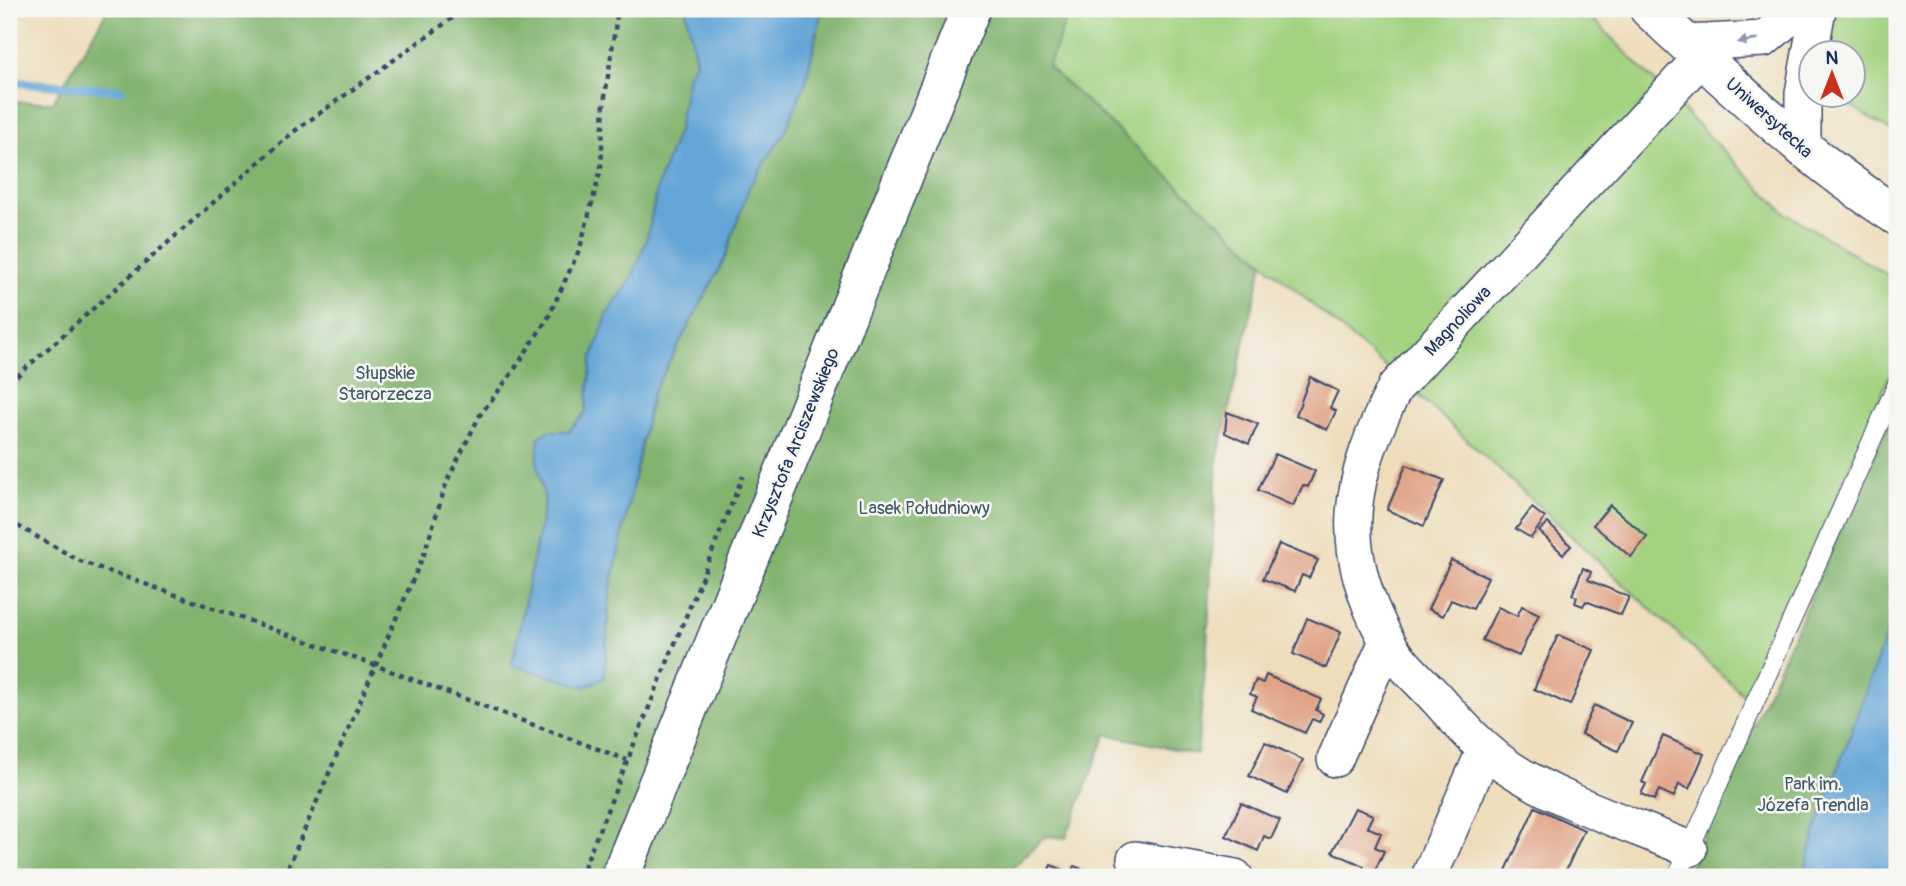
<svg xmlns="http://www.w3.org/2000/svg" width="1906" height="886" font-family="Pangolin,sans-serif">
	<style>
		.green { fill: #a3d280; stroke: #5f806f; stroke-width: 2 }
		.forest { fill: #82b46e; stroke: #4e7266; stroke-width: 2 }
		.water { fill: #64a5d7; stroke: #406a9a; stroke-width: 2 }
		.lines { fill: none; stroke-linecap: round; stroke-linejoin: round }
		.stream { stroke: #64a5d7; stroke-width: 9 }
		.building { fill: #e0a385 }
		.service-casing { stroke: #3b496c; stroke-width: 20 }
		.minor-casing { stroke: #3b496c; stroke-width: 38 }
		.tertiary-casing { stroke: #3b496c; stroke-width: 41 }
		.secondary-casing { stroke: #3b496c; stroke-width: 41 }
		.path { stroke: #3b496c; stroke-width: 4.5; stroke-dasharray: 5 5; stroke-linecap: butt }
		.service { stroke: #fff; stroke-width: 18 }
		.minor { stroke: #fff; stroke-width: 35 }
		.tertiary { stroke: #fff; stroke-width: 38 }
		.secondary { stroke: #fff; stroke-width: 38 }
		.oneway { fill: #8d97ae }
		.labels { text-anchor: middle; dominant-baseline: central; stroke-width: 5; stroke-linejoin: round; paint-order: stroke }
		.street-label { font-size: 18px; fill: #1b2f5e; stroke: #f6f6f2 }
		.park-label { font-size: 18px; fill: #3d5866; stroke: #f6f6f2 }
	</style>
	<rect width="100%" height="100%" fill="#f6f6f2"/>
	<filter id="ink" filterUnits="userSpaceOnUse"><feTurbulence type="fractalNoise" baseFrequency=".0143" numOctaves="2"/><feDisplacementMap in="SourceGraphic" scale="14" xChannelSelector="R" yChannelSelector="G"/><feConvolveMatrix kernelMatrix="1 2 1 2 8 2 1 2 1" color-interpolation-filters="sRGB"/></filter>
	<filter id="wash" filterUnits="userSpaceOnUse"><feTurbulence type="fractalNoise" baseFrequency=".00686" numOctaves="4" result="noise"/><feDisplacementMap in="SourceGraphic" scale="28" xChannelSelector="R" yChannelSelector="G"/><feGaussianBlur stdDeviation="1.57" result="paint"/><feColorMatrix in="noise" values="0 0 0 0 0 0 0 0 0 0 0 0 0 0 0 0 0 1.4 0 .05"/><feComposite in="paint" operator="in"/></filter>
	<g filter="url(#wash)">
		<rect width="100%" height="100%" fill="#edb"/>
		<path class="green" d="M1070,9H1583L1783,211L1897,281V359L1748,699L1416,393L1263,262L1048,67Z
			M1836,9H1897V135L1834,95L1854,94V52H1827Z"/>
		<path class="forest" d="M108,9H686L696,62L688,75L678,131L658,184L647,239L630,282L608,313L586,412L569,431H549L537,461L545,501L512,664L585,687L604,678L610,592L652,394L724,260L749,187L785,132L806,81L822,9H1070L1048,67L1263,262L1217,460L1207,647L1197,754L1106,734L1066,838L1046,836L1003,877H9V102H53Z
			M1897,404V605L1817,826L1803,877H1685Z"/>
		<path class="water" d="M686,9H822L806,81L785,132L749,187L724,260L652,394L610,592L604,678L585,687L512,665L545,501L537,461L539,437L549,431H569L586,412L592,359L608,313L630,282L647,239L658,184L678,131L688,74L696,62Z
			M1897,605V877H1803L1817,826Z"/>
		<g class="lines">
			<path class="stream" d="M9,82L121,90"/>
		</g>
		<g id="blocks">
			<path class="building" d="M1310,377L1338,391L1330,408L1336,411L1327,430L1296,415Z
				M1227,412L1258,424L1249,444L1225,433Z
				M1275,454L1315,471L1308,487L1303,485L1293,506L1258,490Z
				M1406,465L1444,480L1424,526L1387,510Z
				M1610,505L1647,537L1631,557L1593,525Z
				M1532,508L1545,518L1531,538L1516,529Z
				M1548,523L1571,546L1563,554L1539,531Z
				M1279,544L1318,560L1309,578L1302,575L1295,591L1263,579Z
				M1451,560L1488,577L1473,609L1451,600L1443,616L1428,609Z
				M1583,568L1591,572L1588,580L1629,597L1621,615L1586,601L1583,606L1575,603L1577,597L1572,595Z
				M1522,606L1539,614L1519,656L1482,640L1498,607L1517,616Z
				M1307,618L1341,632L1326,668L1293,654Z
				M1558,635L1594,650L1570,705L1534,689Z
				M1266,675L1321,699L1316,710L1323,714L1319,722L1312,719L1305,733L1251,709L1257,697L1250,694L1256,680L1263,683Z
				M1594,705L1632,723L1618,751L1581,734Z
				M1663,736L1704,754L1689,789L1679,784L1674,797L1659,790L1654,800L1641,794L1646,784L1642,782Z
				M1265,742L1303,760L1287,794L1249,776Z
				M1241,803L1280,820L1271,839L1264,836L1258,851L1226,836Z
				M1535,807L1584,830L1563,877H1503Z
				M1355,808L1373,815L1367,827L1381,833L1375,847L1384,851L1372,877L1361,873L1364,866L1332,852Z
				M1051,865L1071,873L1074,866L1102,877H1045Z"/>
		</g>
	</g>
	<g filter="url(#ink)">
		<use href="#blocks" fill-opacity="0" stroke="#3b496c" stroke-width="2"/>
		<g class="lines">
			<defs>
				<path id="service" d="M1677,877L1897,384"/>
				<path id="minor" d="M1686,43L1764,39L1799,9
					M1803,150V93L1818,9
					M1335,759L1387,641
					M1689,849C1633,825 1561,802 1511,769C1483,751 1460,724 1438,700C1421,681 1398,662 1386,639C1335,545 1349,479 1395,388L1701,58
					M1135,859L1235,877
					M1429,877L1485,749"/>
				<path id="tertiary" d="M620,877L971,9"/>
				<path id="secondary" d="M1649,9C1729,83 1805,157 1897,216"/>
			</defs>
			<use href="#service" class="service-casing"/>
			<use href="#minor" class="minor-casing"/>
			<use href="#tertiary" class="tertiary-casing"/>
			<use href="#secondary" class="secondary-casing"/>
			<path class="path" d="M9,383L292,133L465,9
				M9,521L80,561L377,666L627,760
				M284,877L424,554L447,481L480,415L512,373L548,318L580,248L601,169L604,103L618,9
				M580,877L743,476"/>
			<use href="#service" class="service"/>
			<use href="#minor" class="minor"/>
			<use href="#tertiary" class="tertiary"/>
			<use href="#secondary" class="secondary"/>
		</g>
		<defs><path id="oneway-solid" d="M-6-.8H1V-3.2L6.5 0L1 3.2V.8H-6Z" transform="scale(1.75)"/></defs>
		<use class="oneway" href="#oneway-solid" transform="translate(1748 41) rotate(173)"/>
	</g>
	<g class="labels">
		<g class="street-label">
			<text transform="translate(1769 118) rotate(42)">Uniwersytecka</text>
			<text transform="translate(1458 321) rotate(-47)">Magnoliowa</text>
			<text transform="translate(796 443) rotate(-68)">Krzysztofa Arciszewskiego</text>
		</g>
		<g class="park-label">
			<text x="385" y="373">Słupskie<tspan x="385" dy="21">Starorzecza</tspan></text>
			<text x="924" y="508">Lasek Południowy</text>
			<text x="1813" y="784">Park im.<tspan x="1813" dy="21">Józefa Trendla</tspan></text>
		</g>
	</g>
	<rect width="1906" height="886" fill="none" stroke="#f6f6f2" stroke-width="35"/>
	<g transform="translate(1832 74)"><circle r="33" fill="#f6f6f2" stroke="#9ea6b7" stroke-width="2"/>
	<path d="M0-5L12 26L0 18L-12 26Z" fill="#c8321e"/>
	<text y="-10" font-size="19" font-weight="bold" text-anchor="middle" fill="#1b2f5e">N</text>
	</g>
</svg>
